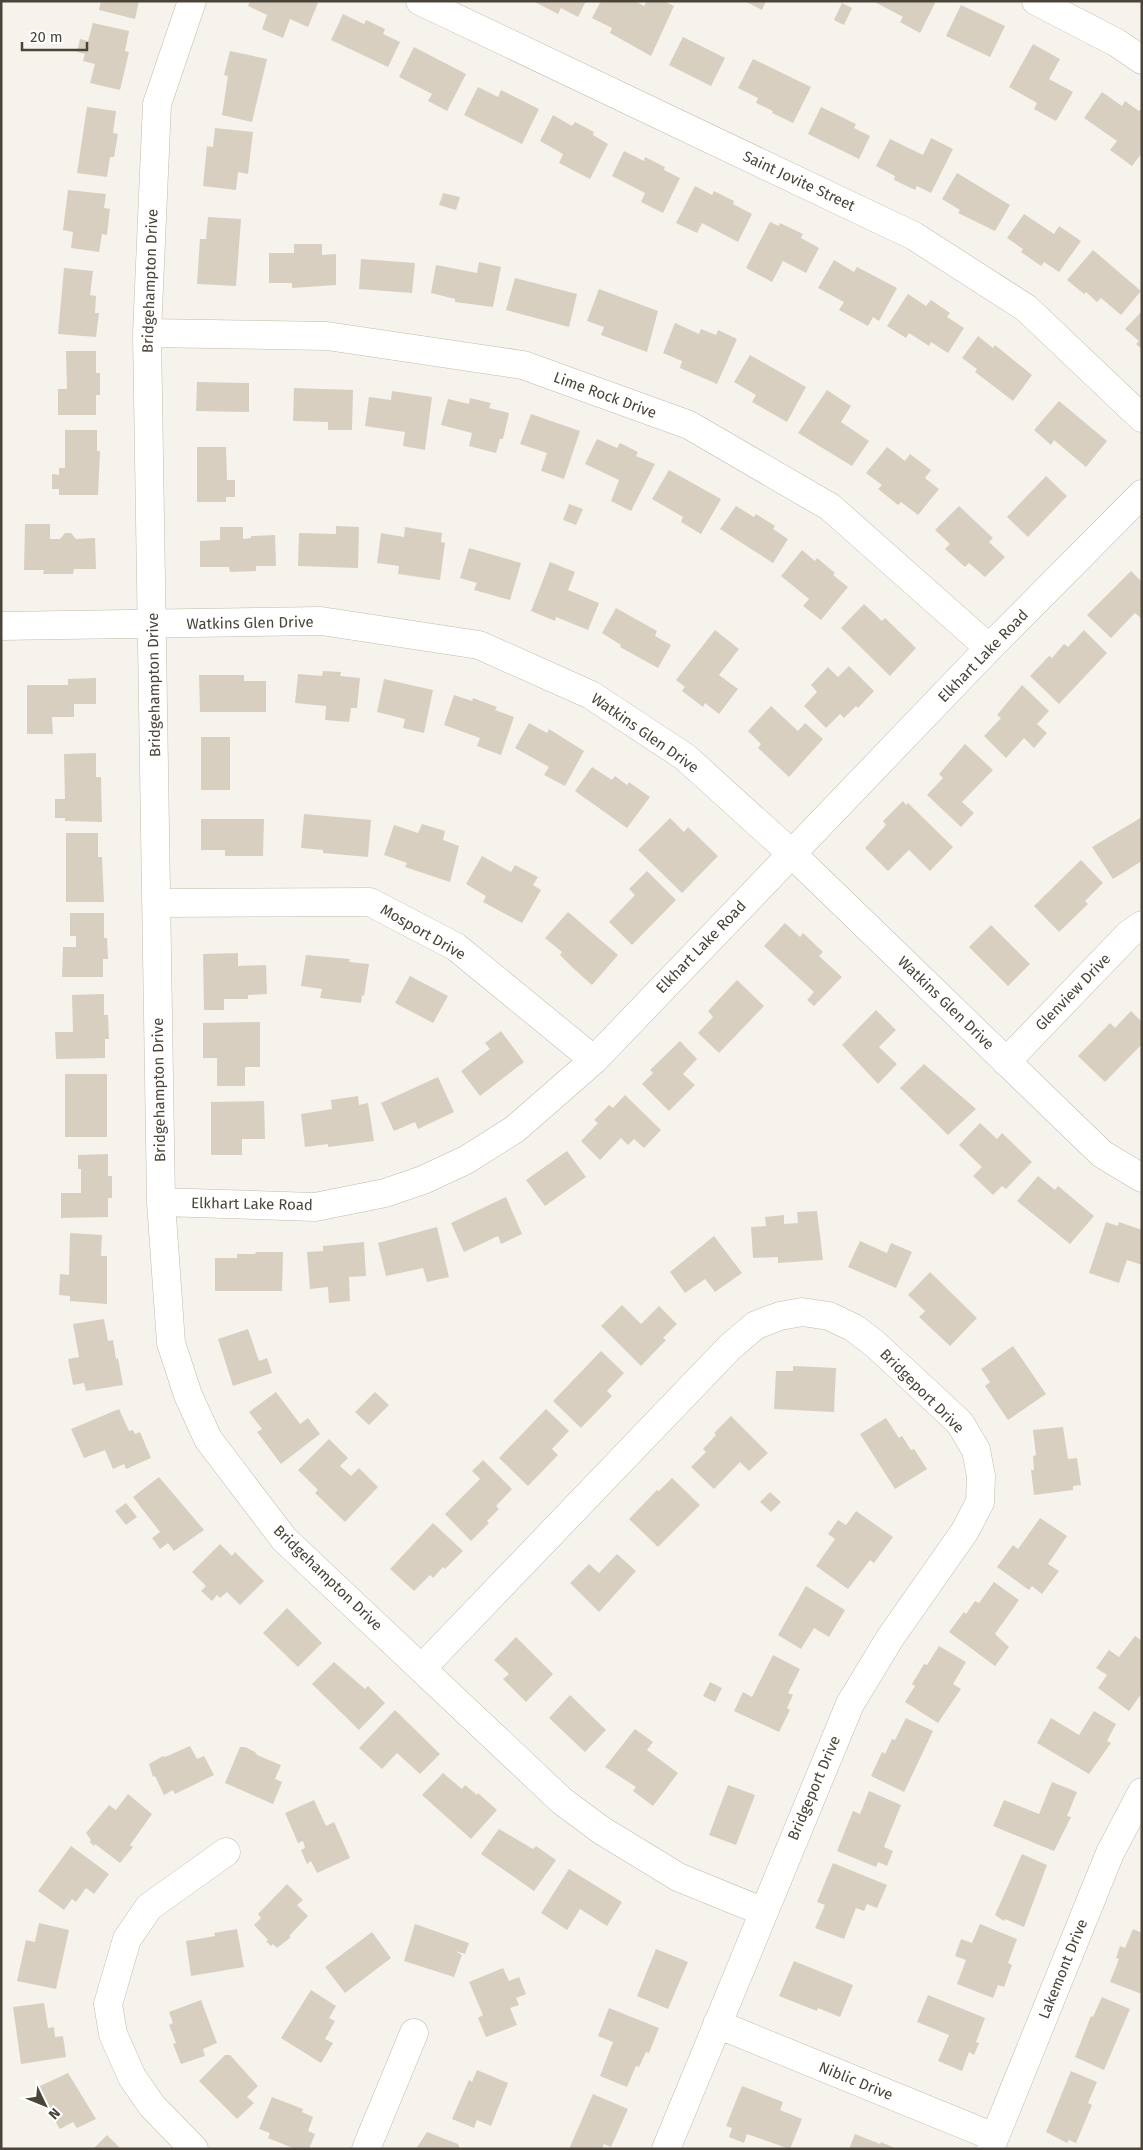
<svg xmlns="http://www.w3.org/2000/svg" width="1143" height="2150" font-family="'Fira Sans',sans-serif">
	<style>
		.building { fill: #d8cfc1 }
		.lines { fill: none; stroke-linecap: round; stroke-linejoin: round }
		.minor-casing { stroke: #c2bbae; stroke-width: 29 }
		.minor { stroke: #fff; stroke-width: 28 }
		.labels { text-anchor: middle; dominant-baseline: central; stroke-width: 4; stroke-linejoin: round; paint-order: stroke }
		.street-label { font-size: 15px; fill: #4b4439; stroke: #fff }
	</style>
	<rect width="100%" height="100%" fill="#f6f3ec"/>
	<path class="building" d="M101,1H139L135,19L99,10Z
		M250,1H315L318,3L308,27L290,19L283,38L262,29L267,15L248,6Z
		M533,1H586L578,17L561,8L558,14Z
		M601,1H635L644,6L647,1H664L674,6L651,56L610,33L612,28L592,18Z
		M744,1H766L762,10Z
		M873,1H936L920,33L900,22L903,17Z
		M842,3L852,8L844,25L834,20Z
		M961,5L1005,26L990,57L946,36Z
		M343,14L364,24L366,20L385,29L383,34L400,42L388,67L331,40Z
		M93,23L129,31L125,51L129,52L120,90L90,83L95,64L83,61L85,54L77,52L80,39L88,41Z
		M683,37L725,58L711,86L669,65Z
		M1033,44L1060,59L1049,79L1073,92L1056,121L1034,109L1037,103L1009,87Z
		M414,47L466,74L447,111L428,101L432,94L399,77Z
		M230,51L267,59L252,122L222,115L228,76L224,75Z
		M753,59L811,87L793,123L772,113L773,111L756,103L758,98L738,88Z
		M478,87L498,97L501,90L539,109L522,144L464,115Z
		M1102,92L1122,106L1125,101L1139,111L1142,108V153L1132,166L1110,150L1117,141L1084,118Z
		M87,107L116,111L113,133L118,134L114,157H110L107,177L77,173Z
		M821,107L856,124L854,128L870,136L859,159L808,134Z
		M553,115L572,126L575,122L594,132L593,135L608,144L590,179L559,163L563,154L540,141Z
		M215,128L253,132L248,174L238,172L236,190L203,186L207,146L213,147Z
		M931,138L953,149L931,193L917,186L915,190L894,180L895,176L876,166L890,139L923,155Z
		M624,151L644,161L645,157L665,167L664,170L680,178L663,213L641,202L645,193L612,176Z
		M957,173L1010,205L995,231L958,213L960,210L942,199Z
		M695,186L712,195L714,191L734,201L733,204L752,214L738,242L702,223L697,233L676,223Z
		M68,190L106,194L104,208L110,209L107,235L102,234L99,252L71,248L73,232L63,230Z
		M443,193L460,197L456,210L439,205Z
		M1024,214L1054,234L1059,226L1081,241L1059,272L1044,262L1041,266L1021,252L1023,249L1007,238Z
		M208,217L241,219L236,286L197,284L200,239H206Z
		M770,222L779,226L780,223L803,234L801,238L819,248L806,273L783,261L772,282L746,268Z
		M294,244H322V255L336,254V285L292,288V283H269V253H294Z
		M1093,250L1141,291L1121,315L1101,298L1097,302L1086,292L1084,294L1067,280Z
		M361,259L415,263L412,293L359,289Z
		M834,260L854,272L857,267L897,288L879,321L873,317L868,326L839,310L844,302L818,288Z
		M479,262L501,267L493,307L455,302V299L431,293L436,265L477,273Z
		M64,268L93,271L90,295L96,296L95,313H99L96,337L58,334Z
		M515,278L577,294L569,327L506,310Z
		M599,289L658,311L647,352L601,335L604,327L587,321Z
		M908,294L926,306L931,300L950,313L947,317L964,328L948,353L931,342L929,346L909,333L906,338L887,326Z
		M1142,311V349L1136,344L1139,341L1125,329Z
		M675,323L699,334L701,329L716,335L718,330L737,339L717,384L680,368L682,361L663,353Z
		M978,336L993,348L995,345L1032,375L1013,401L975,372L977,369L962,358Z
		M66,351H96V373H100V395H96V415H58V389H67Z
		M750,355L806,387L787,422L752,402L756,395L734,382Z
		M197,382L249,383V412L196,411Z
		M294,388L353,390L352,430H328V422L293,421Z
		M827,390L851,406L841,422L869,441L852,466L798,433Z
		M392,391L432,397L425,450L403,446L405,432L365,426L369,397L391,400Z
		M470,398L491,403L489,408L509,413L503,439H500L496,453L469,446L472,433L441,425L448,399L469,404Z
		M1059,401L1107,441L1086,467L1054,440L1051,445L1034,430Z
		M531,414L580,431L564,479L541,471L547,453L520,444Z
		M65,430H97V451H100L98,495H59V489H52V474L59,475V468H65Z
		M597,439L617,448L620,443L638,452L636,456L655,464L631,511L611,501L619,480L585,464Z
		M197,447H226L227,480H235V497H226V502H197Z
		M887,447L905,461L910,454L931,470L925,478L939,489L918,515L901,502L898,505L878,489L882,485L866,473Z
		M669,470L721,499L701,534L681,522L683,517L652,499Z
		M1046,476L1067,496L1028,537L1007,517Z
		M569,504L583,509L576,525L563,520Z
		M736,506L754,517L756,514L775,526L773,529L788,539L773,563L720,529Z
		M959,506L993,538L989,542L1005,557L985,577L969,563L965,567L945,549L950,544L935,530Z
		M25,524H50V539H60L65,533H71L76,539L95,538L96,569H74L73,574H43L44,570H24Z
		M336,526L359,527L358,568L298,566L299,533L336,534Z
		M220,527H243V539L251,538V536L275,535L276,566H256V571L230,572L229,567H200V541L220,540Z
		M405,527L442,533L441,542L445,543L440,580L398,574L399,566L377,563L381,533L404,537Z
		M469,548L521,563L510,600L474,590L477,583L460,578Z
		M802,550L815,561L817,558L835,573L833,575L848,587L821,620L803,606L809,599L781,576Z
		M550,562L575,572L568,590L599,603L588,630L556,617L555,621L531,611Z
		M1131,571L1142,582V619L1135,613L1111,638L1087,615Z
		M864,604L882,621L885,618L916,648L890,676L841,628Z
		M616,608L657,631L655,636L671,645L658,668L620,647L621,645L602,633Z
		M715,630L739,649L719,675L738,689L719,714L705,703L703,707L682,691L685,687L676,680Z
		M1084,630L1107,653L1059,704L1030,676L1049,656L1052,658L1064,644L1068,647Z
		M849,666L874,691L858,708L856,706L844,718L840,714L826,728L804,706L817,692L811,685L828,667L838,677Z
		M323,671L341,672L340,676L360,678L357,708H351L349,722L325,720L326,706L295,703L298,674L322,676Z
		M199,675H244V681H266V712H200Z
		M96,678V704H74V717H52L53,734H27V685H68V679Z
		M384,679L433,690L424,733L403,728L405,719L377,712Z
		M1022,685L1049,711L1037,724L1047,733L1034,748L1024,738L1006,758L984,736L1001,718L997,715Z
		M454,695L472,701L473,698L497,707L495,710L514,717L501,755L477,746L480,738L444,725Z
		M771,706L798,731L805,723L823,739L789,777L758,748L761,744L748,731Z
		M529,723L547,733L549,729L584,751L565,786L544,775L549,767L515,748Z
		M201,737H230V790H201Z
		M965,744L993,770L962,802L974,813L961,827L927,795L943,778L939,774Z
		M96,753V777H101L102,822L65,821V818H55V799H65L64,754Z
		M592,767L612,780L615,776L627,785L629,782L650,797L627,828L575,791Z
		M903,801L906,805L908,803L953,847L930,871L909,850L888,871L865,848L886,825L883,821Z
		M304,814L371,820L368,857L323,853V850L301,848Z
		M1142,817V861L1113,879L1092,847Z
		M670,818L684,832L688,827L718,856L682,893L638,850Z
		M201,819H264L263,856H225V850H201Z
		M422,824L445,831L443,840L459,846L450,882L405,867L407,863L384,855L394,825L418,833Z
		M66,833H98V857H102L104,902H66Z
		M482,856L511,872L515,865L538,877L533,885L541,890L522,923L483,902L486,896L466,884Z
		M1081,860L1103,883L1085,901L1088,904L1059,932L1034,906Z
		M647,871L676,900L632,945L609,922L635,895L629,889Z
		M568,912L618,955L592,985L573,968L560,955L562,952L545,938Z
		M70,913H104V938H107L108,959H103V977H62L63,947H76V936H70Z
		M785,923L800,937L803,933L823,952L819,956L842,977L814,1006L807,1000L814,992L764,946Z
		M991,925L1030,964L1008,986L969,947Z
		M238,953V966L266,965L267,994L248,995V999H224V1010H204L203,954Z
		M306,955L350,959L349,962L369,964L364,996L362,995L361,1003L320,998L322,989L301,986Z
		M410,976L448,996L433,1023L395,1003Z
		M737,980L764,1006L719,1053L698,1033L713,1017L708,1011Z
		M104,994V1015H108L109,1039H105V1058L56,1059L55,1032H73L72,995Z
		M876,1010L896,1030L879,1047L897,1064L878,1084L842,1045Z
		M1131,1011L1142,1022V1044L1105,1082L1078,1056L1110,1023L1115,1028Z
		M260,1022V1067H245V1086H217V1058H203V1023Z
		M501,1031L524,1062L480,1096L461,1071L490,1049L485,1043Z
		M680,1041L697,1059L683,1074L695,1085L669,1111L642,1084L653,1073L650,1070Z
		M924,1064L976,1109L948,1135L900,1088Z
		M65,1074H107V1137H65Z
		M438,1077L454,1112L418,1129L415,1122L394,1131L381,1103Z
		M625,1095L661,1130L644,1148L634,1139L628,1145L621,1138L600,1160L581,1141L598,1123L594,1120L609,1105L613,1108Z
		M358,1096L359,1105L368,1103L374,1141L328,1147V1144L305,1147L301,1114L332,1109L331,1100Z
		M264,1101L265,1139H242V1155H211V1102Z
		M980,1123L997,1139L1002,1133L1032,1162L1006,1189L1002,1186L993,1195L973,1176L982,1167L959,1145Z
		M567,1151L586,1177L545,1206L526,1180Z
		M108,1154V1176H112V1198H108V1217L61,1218V1193H81V1169H78V1155Z
		M1038,1176L1055,1190L1058,1186L1094,1216L1070,1244L1017,1201Z
		M506,1197L522,1234L501,1244L498,1236L464,1252L451,1223Z
		M817,1211L823,1260L778,1263V1257L753,1258L751,1227L766,1226L765,1217L784,1215V1224L798,1223L797,1212Z
		M1106,1222L1118,1226L1119,1222L1142,1230V1265L1127,1260L1119,1283L1089,1273Z
		M437,1227L449,1277L427,1282L423,1268L386,1276L378,1243Z
		M70,1233L102,1235L101,1256H107V1304L70,1301V1296L59,1295L60,1274L69,1275Z
		M714,1236L742,1273L715,1292L705,1279L685,1293L670,1272Z
		M860,1241L887,1253L891,1243L912,1252L896,1288L848,1267Z
		M364,1242L366,1276L349,1277L350,1301L329,1303L328,1287L310,1289L307,1252L323,1251V1246Z
		M256,1252H283L282,1291H215V1258H237V1254H255Z
		M930,1272L977,1318L950,1346L919,1317L925,1311L908,1295Z
		M622,1305L641,1324L659,1306L677,1324L663,1338L666,1340L641,1366L601,1326Z
		M104,1319L108,1341L113,1340L116,1359L118,1358L123,1385L86,1391L84,1383L73,1385L68,1359L79,1357L73,1324Z
		M248,1329L259,1361L267,1358L272,1373L233,1386L218,1339Z
		M1013,1346L1046,1394L1008,1420L985,1386L990,1382L981,1369Z
		M601,1351L624,1373L607,1391L612,1396L581,1428L553,1401Z
		M793,1366L836,1368L834,1412L774,1409L776,1371H793Z
		M276,1392L300,1424L308,1418L320,1434L281,1464L257,1432L262,1429L249,1412Z
		M375,1392L389,1405L369,1425L355,1412Z
		M119,1409L129,1431L133,1430L135,1434L140,1432L151,1458L126,1469L124,1464L113,1469L105,1450L84,1458L71,1429Z
		M546,1409L569,1431L552,1449L558,1455L528,1486L499,1458Z
		M731,1416L768,1453L749,1471L740,1462L714,1489L691,1467L706,1452L703,1449L716,1435L714,1433Z
		M886,1418L899,1438L902,1436L911,1450L914,1449L927,1469L895,1489L860,1434Z
		M1063,1427L1068,1459L1077,1458L1081,1485L1073,1486V1490L1034,1495L1031,1470H1034L1033,1456L1036,1455L1033,1430Z
		M329,1439L348,1458L340,1466L351,1476L359,1468L378,1487L345,1522L315,1493L318,1490L298,1470Z
		M483,1460L512,1489L496,1506L499,1509L487,1521L489,1523L471,1541L445,1514L480,1479L472,1471Z
		M159,1477L204,1530L174,1551L168,1543L160,1549L152,1538L160,1532L133,1497Z
		M672,1478L700,1505L658,1547L629,1519L657,1490L659,1491Z
		M770,1492L781,1502L771,1512L760,1502Z
		M126,1503L137,1517L126,1525L115,1511Z
		M856,1511L893,1537L874,1563L870,1560L848,1589L816,1566L835,1539L828,1534L838,1520L846,1525Z
		M1040,1518L1067,1536L1048,1564L1059,1571L1042,1594L1032,1586L1029,1590L997,1567L1013,1545L1018,1549Z
		M433,1523L463,1551L445,1569L443,1567L433,1578L430,1575L414,1591L390,1569Z
		M220,1544L232,1556L235,1552L264,1581L240,1605L227,1592L220,1598L217,1595L212,1601L201,1591L206,1586L192,1572Z
		M617,1554L636,1571L599,1612L570,1583L589,1564L599,1573Z
		M994,1582L1019,1600L995,1634L1009,1647L995,1666L949,1632L964,1612L966,1614L975,1601L979,1603Z
		M806,1586L845,1610L829,1637L814,1628L801,1649L778,1635Z
		M287,1608L322,1643L298,1667L263,1633Z
		M1135,1636L1142,1641V1693L1129,1711L1098,1688L1107,1675L1096,1668L1109,1650L1119,1657Z
		M516,1637L553,1674L526,1702L503,1679L509,1674L494,1660Z
		M939,1646L966,1662L953,1684L961,1689L938,1723L905,1702L915,1686L912,1684L924,1664L927,1665Z
		M773,1655L800,1669L788,1693L793,1695L787,1708L790,1710L779,1732L734,1711L743,1692L752,1697Z
		M334,1662L365,1689L368,1686L385,1703L359,1730L312,1684Z
		M710,1682L722,1688L715,1702L703,1696Z
		M570,1695L606,1730L585,1752L549,1718Z
		M395,1710L440,1754L420,1774L397,1753L382,1769L359,1748Z
		M1094,1711L1116,1724L1107,1741L1111,1743L1089,1774L1037,1743L1051,1718L1079,1735Z
		M906,1718L933,1731L904,1792L871,1776L882,1752L885,1754L892,1739L895,1740Z
		M635,1729L653,1742L647,1750L678,1773L653,1806L633,1791L636,1787L605,1767Z
		M190,1746L197,1759L204,1756L214,1775L175,1794L173,1790L164,1795L155,1776L153,1777L149,1764L163,1756L165,1757Z
		M240,1747H245L255,1752L257,1755L281,1765L275,1779L282,1782L273,1804L225,1783Z
		M443,1773L462,1789L465,1785L477,1795L478,1793L497,1810L471,1839L422,1795Z
		M1052,1782L1077,1792L1067,1816L1071,1817L1054,1851L993,1826L1004,1800L1039,1814Z
		M728,1785L755,1795L736,1845L709,1835Z
		M869,1791L901,1805L884,1847L893,1851L887,1866L878,1862L876,1867L837,1851L853,1811L860,1814Z
		M128,1794L152,1814L130,1845L133,1847L120,1863L95,1844L94,1846L90,1842L91,1840L86,1833L109,1805L116,1810Z
		M314,1800L326,1826L334,1822L350,1858L317,1873L311,1861L307,1864L301,1850L305,1848L303,1841L298,1843L285,1813Z
		M499,1829L533,1849L536,1846L556,1860L534,1891L481,1854Z
		M71,1846L109,1874L94,1894L86,1888L76,1902L72,1899L64,1910L38,1891Z
		M1022,1854L1047,1865L1024,1927L1005,1919L1004,1921L995,1915Z
		M833,1863L887,1885L877,1908L867,1904L864,1911L856,1908L844,1939L815,1928L825,1905L817,1902Z
		M569,1869L622,1902L607,1926L580,1909L567,1930L541,1913Z
		M287,1884L303,1900L297,1905L308,1916L290,1935V1938L277,1948L273,1944L271,1946L266,1941L268,1940L254,1925L261,1918L258,1914Z
		M39,1923L69,1930L56,1989L17,1981L26,1940L35,1942Z
		M415,1924L469,1943L465,1954L455,1951L462,1955L454,1977L404,1961Z
		M980,1924L1017,1939L1008,1963L1012,1965L1004,1987L998,1985L993,1998L957,1984L966,1960L955,1956L961,1939L972,1943Z
		M237,1929L244,1967L191,1976L186,1941L215,1936L214,1933Z
		M1133,1929L1142,1933V1994L1110,1982L1119,1959L1116,1958L1120,1946L1125,1948Z
		M372,1932L391,1958L345,1993L325,1967Z
		M656,1949L688,1962L668,2009L637,1996Z
		M794,1961L853,1985L840,2017L818,2008L817,2011L779,1996Z
		M503,1968L509,1981L519,1977L526,1994L516,1998L519,2005L510,2008L517,2025L486,2037L478,2018L483,2015L469,1982Z
		M311,1990L336,2006L329,2018L335,2021L325,2039L333,2043L321,2063L281,2038Z
		M928,1995L985,2018L976,2042L979,2043L974,2055L969,2052L962,2071L938,2061L949,2035L917,2022Z
		M1102,1997L1130,2009L1104,2070L1075,2057L1091,2016L1093,2017Z
		M201,2000L217,2043L203,2049L205,2056L181,2064L173,2044L176,2043L169,2025L173,2023L169,2012Z
		M44,2003L48,2028L54,2027L55,2037L63,2036L66,2057L21,2064L13,2007Z
		M609,2008L659,2028L649,2053L646,2052L639,2067L636,2066L627,2087L600,2076L613,2042L598,2036Z
		M225,2055H230L258,2086L247,2097L254,2103L237,2119L199,2081Z
		M477,2070L508,2083L491,2126L477,2120L474,2128L452,2119L469,2080L472,2082Z
		M1071,2071L1097,2082L1088,2103L1092,2105L1076,2143L1069,2140L1067,2143L1046,2132Z
		M68,2073L96,2119L77,2128L73,2122L60,2129L44,2103L38,2087Z
		M742,2086L783,2102L780,2110L802,2119L790,2149L747,2134L744,2143L729,2137L732,2128L726,2126Z
		M593,2094L628,2109L611,2147L604,2144L602,2149H569Z
		M272,2097L303,2109L302,2112L313,2117L308,2131L315,2134L309,2149H295L268,2138L270,2133L259,2129Z
		M427,2132L458,2144L460,2149H416Z
		M855,2134L880,2144L881,2142L897,2149H849Z
		M107,2135L121,2149H93Z"/>
	<g class="lines">
		<defs>
			<path id="minor" d="M192,1L157,104L147,333L161,1202L171,1343L188,1395L208,1439L284,1539L562,1801L601,1830L678,1877L764,1912
				M420,1L914,236L1026,308L1142,418
				M1036,1L1117,43L1142,60
				M147,333L327,336L523,365L689,425L830,507L989,648
				M1,626L321,621L479,645L591,695L685,757L791,853L1102,1154L1142,1178
				M157,903L370,902L456,947L594,1060
				M1006,1062L1128,935L1142,925
				M161,1202L315,1207L385,1193L423,1180L466,1160L515,1129L594,1060L989,648L1142,494
				M422,1668L730,1347L756,1325L780,1316L802,1312L829,1316L854,1328L875,1344L960,1423L976,1450L981,1476L980,1502L965,1531L890,1638L850,1704L666,2149
				M717,2024L994,2137
				M194,2149L152,2106L132,2077L113,2034L108,2004L127,1939L149,1907L226,1852
				M366,2149L414,2033
				M990,2149L1110,1853L1142,1792"/>
		</defs>
		<use href="#minor" class="minor-casing"/>
		<use href="#minor" class="minor"/>
	</g>
	<g class="labels">
		<g class="street-label">
			<text transform="translate(799 181) rotate(25)">Saint Jovite Street</text>
			<text transform="translate(150 281) rotate(-88)">Bridgehampton Drive</text>
			<text transform="translate(605 395) rotate(20)">Lime Rock Drive</text>
			<text transform="translate(250 623) rotate(-1)">Watkins Glen Drive</text>
			<text transform="translate(983 656) rotate(-46)">Elkhart Lake Road</text>
			<text transform="translate(154 685) rotate(-91)">Bridgehampton Drive</text>
			<text transform="translate(645 733) rotate(35)">Watkins Glen Drive</text>
			<text transform="translate(423 932) rotate(30)">Mosport Drive</text>
			<text transform="translate(701 947) rotate(-46)">Elkhart Lake Road</text>
			<text transform="translate(1073 992) rotate(-46)">Glenview Drive</text>
			<text transform="translate(946 1003) rotate(44)">Watkins Glen Drive</text>
			<text transform="translate(159 1090) rotate(-91)">Bridgehampton Drive</text>
			<text transform="translate(252 1204) rotate(1)">Elkhart Lake Road</text>
			<text transform="translate(922 1391) rotate(45)">Bridgeport Drive</text>
			<text transform="translate(328 1578) rotate(44)">Bridgehampton Drive</text>
			<text transform="translate(814 1788) rotate(-67)">Bridgeport Drive</text>
			<text transform="translate(1063 1969) rotate(-68)">Lakemont Drive</text>
			<text transform="translate(856 2081) rotate(22)">Niblic Drive</text>
		</g>
	</g>
	<rect width="1143" height="2150" fill="none" stroke="#4b4439" stroke-width="5"/>
	<g transform="translate(45 2105) rotate(133)" stroke="#ffffff" stroke-width="4" paint-order="stroke">
	<path d="M0-4L9 19L0 12L-9 19Z" fill="#4b4439"/>
	<text y="-8" font-size="14" font-weight="bold" text-anchor="middle" fill="#4b4439">N</text>
	</g>
	<path d="M22 42v8h65v-8" fill="none" stroke="#4b4439" stroke-width="2.5"/>
	<text x="30" y="42" font-size="15" fill="#4b4439" stroke="#ffffff" stroke-width="4" paint-order="stroke">20 m</text>
</svg>
